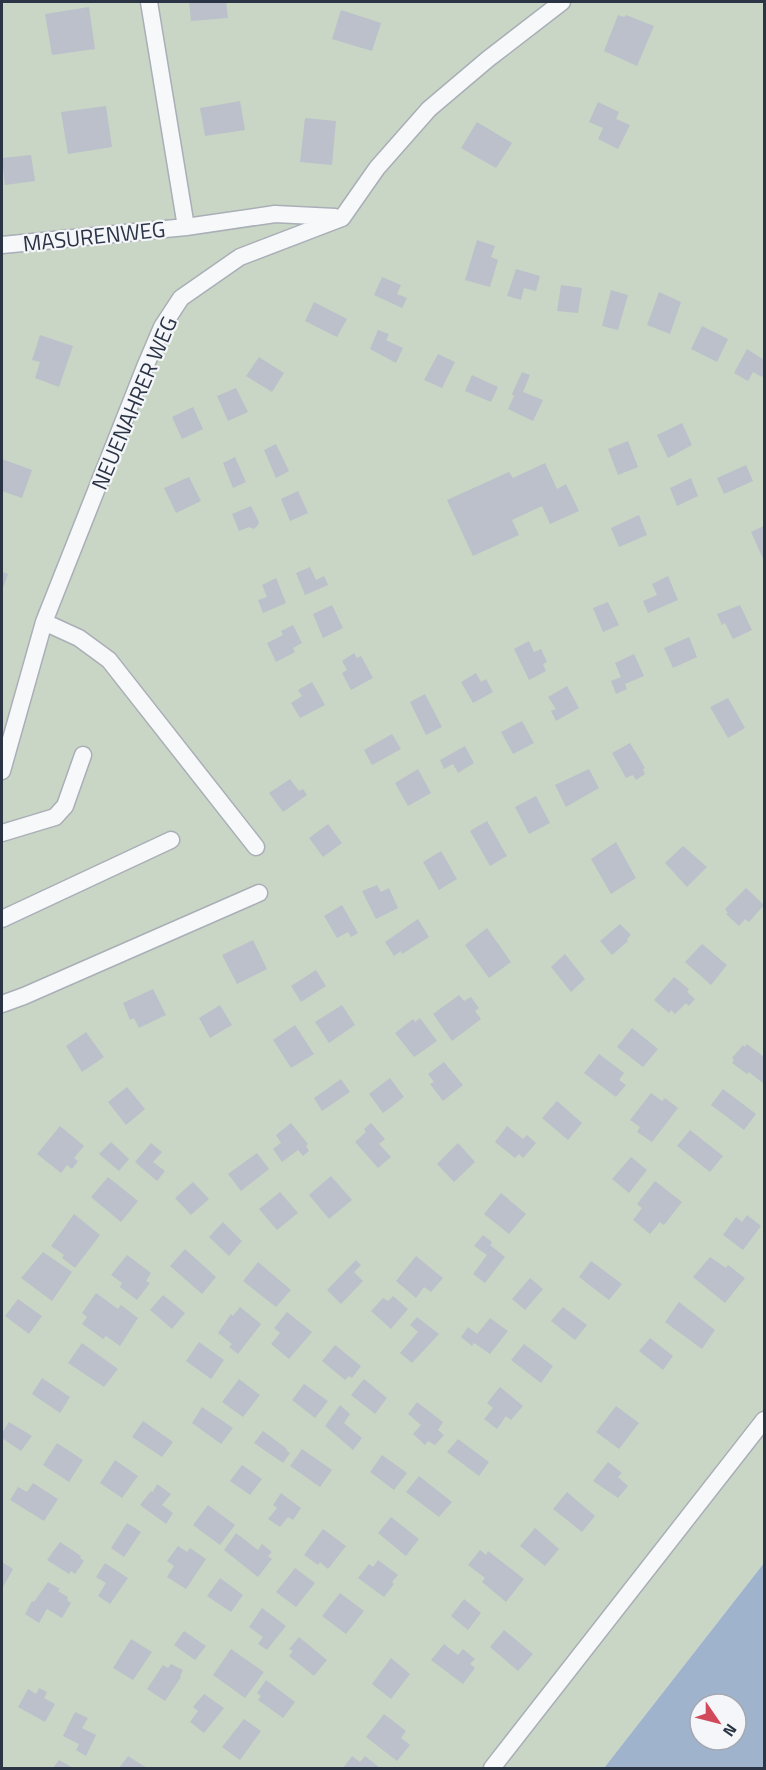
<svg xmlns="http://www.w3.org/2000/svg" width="766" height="1770" font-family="'Titillium Web',sans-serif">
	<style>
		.green { fill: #c9d6c5 }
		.water { fill: #9fb4cc; fill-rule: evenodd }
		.building { fill: #bbc0ca }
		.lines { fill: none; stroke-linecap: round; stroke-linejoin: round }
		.lane-casing { stroke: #a9aeb7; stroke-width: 19 }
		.lane { stroke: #f7f8fa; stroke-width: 16 }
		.labels { text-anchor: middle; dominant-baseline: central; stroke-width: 4.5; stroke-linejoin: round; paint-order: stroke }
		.street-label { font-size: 22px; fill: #2b3445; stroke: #f4f6f9 }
	</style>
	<rect width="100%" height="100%" fill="#e4e7ec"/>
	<path class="green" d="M2,2H764V1563L604,1768H2Z"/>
	<path class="water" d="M764,1563V1768H604ZM700,1704H736V1740H700Z"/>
	<path class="building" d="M189,2H226L228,18L191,21Z
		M89,7L95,49L52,55L45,14Z
		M341,10L381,23L372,51L332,39Z
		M618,15L624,17L626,15L654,26L637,66L604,51Z
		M240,101L245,130L205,136L200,108Z
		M598,102L619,112L616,119L630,125L618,149L598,139L603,128L589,122Z
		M106,106L112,147L68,154L61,112Z
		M305,118L336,121L332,165L300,162Z
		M477,122L512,143L496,168L461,148Z
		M31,155L35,181L5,185L2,158Z
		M477,240L495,246L491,257L498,260L490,287L465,280Z
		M516,269L540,276L536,291L524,288L521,300L507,296Z
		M382,277L401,285L397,294L407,298L402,308L374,295Z
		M561,285L582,288L578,313L557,311Z
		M611,290L628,295L618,330L602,326Z
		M659,292L681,302L670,334L647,325Z
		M314,302L347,319L337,337L305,321Z
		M702,326L728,339L717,362L691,349Z
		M378,330L389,334L386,340L403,348L396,363L370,349Z
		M40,335L73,346L59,387L35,378L40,362L32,360Z
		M747,349L764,360V372L762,377L753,372L748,381L734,373Z
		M438,354L455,362L442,388L424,380Z
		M259,357L284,373L272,392L246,376Z
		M522,372L530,375L523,392L543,400L533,421L508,409L514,396L512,394Z
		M472,375L498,387L491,402L465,391Z
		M236,388L248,412L228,421L217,396Z
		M193,407L203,429L182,439L172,417Z
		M682,423L692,445L668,458L657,435Z
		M628,441L638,467L618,475L608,449Z
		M276,444L289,471L276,478L264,450Z
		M235,457L246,482L233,488L223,463Z
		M2,459L32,470L22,498L2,491Z
		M545,463L557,489L566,484L579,511L550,524L542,506L512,520L519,535L473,556L447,500L509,472L513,478Z
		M746,465L753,481L724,494L717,478Z
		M189,477L201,501L176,513L164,488Z
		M691,478L698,496L677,506L670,488Z
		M298,491L308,513L290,521L281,499Z
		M251,506L259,522L258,525L254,529L249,527L239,531L232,514Z
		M639,515L647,535L619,547L611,528Z
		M764,526V561L751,532Z
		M310,567L316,580L324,576L328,585L305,595L296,573Z
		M2,572L8,574L2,591Z
		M668,576L678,600L648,613L643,601L657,595L652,584Z
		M276,578L286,603L263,613L258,600L267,597L262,585Z
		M608,602L619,625L603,632L593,608Z
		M332,605L343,628L323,638L313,614Z
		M740,605L752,630L733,639L725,623L722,625L717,614Z
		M293,625L302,643L293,648L295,652L276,662L267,643L283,635L281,631Z
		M689,637L697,657L673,668L664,648Z
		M529,641L534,652L541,649L547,662L543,664L546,671L529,680L514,649Z
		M354,653L357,658L361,656L373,678L351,690L342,673L347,670L342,661Z
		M634,654L644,676L625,684L627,689L616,694L611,681L621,677L615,663Z
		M476,673L481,682L486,679L493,692L473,703L461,682Z
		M312,682L325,705L300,718L291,703L302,696L298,690Z
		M567,686L579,708L556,721L551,711L556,709L548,697Z
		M425,694L442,727L426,735L410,702Z
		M728,698L745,728L728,738L710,707Z
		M522,721L534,743L513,754L501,732Z
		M392,734L401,749L372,765L364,750Z
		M630,743L645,768L643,769L645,774L636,780L633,775L626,778L612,753Z
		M465,746L474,763L458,773L453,764L444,769L440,760Z
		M418,769L431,793L408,806L395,783Z
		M589,769L599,788L566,807L555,785Z
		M290,779L299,791L303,789L307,795L283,812L269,793Z
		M536,796L550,823L529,834L515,807Z
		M487,821L507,856L490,866L470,831Z
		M328,824L342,843L323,857L309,838Z
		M616,842L636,878L611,894L591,859Z
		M683,846L707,867L687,887L665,863Z
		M441,851L457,879L439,890L423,862Z
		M377,885L381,892L389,888L398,908L376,919L362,891Z
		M746,888L764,905L749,922L745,919L739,926L726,914L728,913L725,909Z
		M342,905L358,933L351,937L348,932L337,938L324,916Z
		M418,919L429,937L402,954L401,951L394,956L385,942Z
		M620,924L631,935L627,939L628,941L612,955L600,941Z
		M487,928L511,962L489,978L465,945Z
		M253,940L267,969L237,984L222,955Z
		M702,944L727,965L711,985L685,962Z
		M565,954L585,979L571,992L551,967Z
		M316,970L326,986L301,1002L291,986Z
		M674,977L689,989L687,992L695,999L689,1006L686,1003L675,1014L671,1010L669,1013L654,1000Z
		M153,989L166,1015L139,1028L134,1018L130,1020L123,1003Z
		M459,995L464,1001L471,997L479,1008L475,1011L481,1019L452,1041L433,1014Z
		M220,1005L232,1025L210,1038L199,1018Z
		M342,1005L355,1025L329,1043L315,1022Z
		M420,1018L437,1041L414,1057L395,1033L413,1019L415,1022Z
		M295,1025L314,1054L291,1068L273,1040Z
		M632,1028L658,1049L643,1067L617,1047Z
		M86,1032L104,1057L82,1072L66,1046Z
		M747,1044L764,1057V1084L749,1072L747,1074L732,1063L734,1060L732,1058L743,1045L745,1047Z
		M599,1054L624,1073L619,1080L626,1085L616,1097L584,1073Z
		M444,1062L463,1085L443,1101L430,1084L434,1082L428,1074Z
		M390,1078L404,1097L383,1113L369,1094Z
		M341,1079L350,1092L322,1111L314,1098Z
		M127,1087L145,1109L126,1125L108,1102Z
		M723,1089L756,1114L744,1130L711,1105Z
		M651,1093L662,1101L665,1098L678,1108L652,1142L637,1132L640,1127L630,1120Z
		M557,1101L582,1123L568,1140L542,1118Z
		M291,1123L308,1144L306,1146L309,1151L303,1156L298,1150L282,1162L273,1149L281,1143L276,1135Z
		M371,1123L385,1139L379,1144L391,1157L378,1168L355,1142L366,1132L364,1129Z
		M60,1126L84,1146L74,1158L78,1161L72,1169L67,1165L61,1173L37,1154Z
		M507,1126L523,1139L527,1135L536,1143L523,1158L519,1154L515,1158L495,1142Z
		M690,1130L723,1156L710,1172L677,1146Z
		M111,1142L129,1159L119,1171L99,1154Z
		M151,1143L162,1152L153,1162L165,1171L157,1181L135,1162Z
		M458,1143L475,1162L454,1182L437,1164Z
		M257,1153L269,1169L241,1191L228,1174Z
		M631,1157L647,1170L629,1193L612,1179Z
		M331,1176L352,1200L329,1219L309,1195Z
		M108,1177L138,1201L121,1222L91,1197Z
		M655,1181L682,1202L664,1225L660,1222L650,1234L633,1220L642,1208L637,1204Z
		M193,1182L209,1199L191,1215L175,1198Z
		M280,1192L298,1213L277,1230L259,1209Z
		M501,1193L526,1214L509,1234L484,1214Z
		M74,1214L100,1235L75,1268L62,1258L64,1255L51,1246Z
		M747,1215L761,1226L743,1250L723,1235L736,1217L742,1222Z
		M223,1222L242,1241L229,1256L209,1237Z
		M483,1235L492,1242L490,1245L505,1257L485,1283L473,1274L487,1255L474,1246Z
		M185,1249L216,1277L202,1294L170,1266Z
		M43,1252L72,1272L52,1301L21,1278Z
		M127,1255L151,1273L146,1281L150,1283L137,1300L120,1287L122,1283L111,1275Z
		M416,1256L443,1278L431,1292L424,1287L416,1298L396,1281Z
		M710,1257L726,1268L728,1265L745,1278L725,1303L693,1277Z
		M356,1260L361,1265L354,1272L363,1281L341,1304L327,1290Z
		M591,1261L622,1284L609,1300L579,1277Z
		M258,1262L291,1290L276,1307L243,1281Z
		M530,1278L543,1289L525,1310L512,1299Z
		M96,1293L118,1309L121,1305L138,1318L120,1346L106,1336L103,1339L82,1324L87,1317L82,1313Z
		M163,1295L185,1313L172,1329L150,1310Z
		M393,1296L408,1309L391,1329L371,1311L383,1298L388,1301Z
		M18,1299L42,1316L29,1334L5,1316Z
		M679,1302L715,1330L702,1349L665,1322Z
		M240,1307L261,1324L238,1354L229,1347L232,1344L218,1333L231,1314L233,1316Z
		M563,1307L587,1325L575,1340L551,1321Z
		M287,1312L312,1332L289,1359L271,1344L280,1333L274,1328Z
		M417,1317L439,1334L412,1363L400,1353L418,1332L410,1325Z
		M490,1318L508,1331L490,1354L474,1343L472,1346L461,1337L468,1327L477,1334Z
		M650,1338L673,1356L663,1370L639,1351Z
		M199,1342L224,1360L211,1379L186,1361Z
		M82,1343L118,1369L104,1387L68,1363Z
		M524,1344L553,1366L541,1383L511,1360Z
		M335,1345L361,1366L352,1378L349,1376L345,1380L322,1361Z
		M42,1378L70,1397L60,1413L32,1394Z
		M239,1379L260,1395L243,1417L222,1402Z
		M364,1379L387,1398L375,1414L351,1395Z
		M304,1384L328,1401L315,1418L292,1400Z
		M500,1387L523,1406L511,1420L506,1416L497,1429L484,1419L493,1408L487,1403Z
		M417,1402L443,1422L438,1430L444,1435L435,1445L428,1441L425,1445L413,1434L421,1425L408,1414Z
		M340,1405L350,1414L344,1423L362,1438L353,1450L325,1426Z
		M616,1406L639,1423L619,1449L596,1432Z
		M202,1407L233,1428L221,1444L192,1423Z
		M143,1421L173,1442L162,1457L132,1437Z
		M9,1422L32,1436L21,1451L2,1438V1433Z
		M263,1431L287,1449L286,1450L290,1453L283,1463L254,1443Z
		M458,1439L489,1462L479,1476L447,1452Z
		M57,1443L83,1460L69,1482L43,1465Z
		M302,1449L332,1470L320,1487L290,1466Z
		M382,1455L407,1473L394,1490L370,1472Z
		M115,1460L138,1476L122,1498L100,1483Z
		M608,1462L622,1473L618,1477L628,1486L618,1498L593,1481Z
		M242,1465L262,1479L250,1495L230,1481Z
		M419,1476L452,1502L439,1517L406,1492Z
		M33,1483L58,1499L44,1521L10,1500L18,1487L27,1492Z
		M157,1484L171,1494L162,1505L173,1513L166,1524L140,1505L151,1491L153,1492Z
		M567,1492L595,1516L582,1532L553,1509Z
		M281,1493L301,1508L293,1520L288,1517L280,1527L268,1519L277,1508L273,1505Z
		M208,1505L235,1525L220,1545L193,1525Z
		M391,1517L419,1539L406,1556L378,1533Z
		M127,1523L141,1532L124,1557L111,1548Z
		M535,1528L559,1549L545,1566L520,1546Z
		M323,1529L346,1546L328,1569L320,1562L318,1565L304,1555Z
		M236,1533L258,1550L262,1544L272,1552L268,1556L272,1559L258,1577L224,1550Z
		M60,1542L81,1556L80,1558L84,1561L75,1574L71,1571L69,1574L47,1560Z
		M178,1546L187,1552L190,1548L206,1559L186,1589L167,1577L174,1566L167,1561Z
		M480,1550L486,1555L488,1551L524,1579L506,1602L482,1582L485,1578L468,1565Z
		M378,1560L398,1575L392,1582L394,1584L384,1597L358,1578L369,1564L373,1567Z
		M2,1562L13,1569L2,1589Z
		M105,1563L128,1578L110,1604L98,1596L106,1583L96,1577Z
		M295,1568L315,1583L296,1607L276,1592Z
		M220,1578L243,1595L231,1612L207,1596Z
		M48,1582L60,1589L58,1591L68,1597L67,1600L71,1603L62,1618L47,1609L39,1623L25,1614L32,1601L34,1602Z
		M340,1593L364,1611L346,1634L322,1616Z
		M464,1599L481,1613L468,1630L451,1616Z
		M262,1608L286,1626L267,1650L258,1644L263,1637L249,1627Z
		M504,1630L533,1654L518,1671L490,1647Z
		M184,1631L206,1646L195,1660L174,1645Z
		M299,1637L327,1660L314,1676L289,1656L293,1651L289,1649Z
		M131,1639L152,1652L133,1680L113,1668Z
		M444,1644L458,1655L463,1649L475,1659L470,1664L475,1668L463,1684L431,1660Z
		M231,1649L264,1672L245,1698L213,1675Z
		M391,1658L410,1674L391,1699L372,1684Z
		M171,1664L183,1670L180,1676L181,1677L165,1701L147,1689L163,1665L168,1668Z
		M266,1680L295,1702L283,1718L258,1700L261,1696L257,1693Z
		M39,1688L47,1692L44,1698L55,1704L45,1722L18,1707L28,1689L36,1694Z
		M204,1694L224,1708L204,1733L190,1722L198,1711L193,1707Z
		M75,1712L88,1718L82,1728L96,1735L86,1756L76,1750L79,1744L63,1736Z
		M384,1714L406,1731L401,1738L410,1745L397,1761L366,1737Z
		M244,1719L261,1731L240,1760L222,1747Z
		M128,1756L147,1768H119Z
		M352,1756L360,1762L365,1756L380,1768H343Z
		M59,1760L73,1768H53Z"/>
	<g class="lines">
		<defs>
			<path id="lane" d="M149,2L186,227
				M2,245L186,227L275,214L335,217
				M44,622L79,638L109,660L256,847
				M2,771L44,622L145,367L162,327L181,298L240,257L342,218L377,168L429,109L488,59L562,2
				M2,833L55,817L65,806L83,755
				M2,919L171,840
				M2,1004L24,996L259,893
				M492,1768L764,1420"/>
		</defs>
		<use href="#lane" class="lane-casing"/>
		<use href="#lane" class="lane"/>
	</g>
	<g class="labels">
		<g class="street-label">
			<text transform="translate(94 236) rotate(-6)">MASURENWEG</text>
			<text transform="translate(134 403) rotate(-67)">NEUENAHRER WEG</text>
		</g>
	</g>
	<rect width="766" height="1770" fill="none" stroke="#2b3445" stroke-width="6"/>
	<g transform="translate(718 1722) rotate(125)"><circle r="28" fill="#f4f6f9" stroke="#a4a8b1" stroke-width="1.5"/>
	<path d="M0-4.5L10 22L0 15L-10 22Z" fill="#d1495b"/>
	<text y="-9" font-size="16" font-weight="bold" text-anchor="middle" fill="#2b3445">N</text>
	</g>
</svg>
